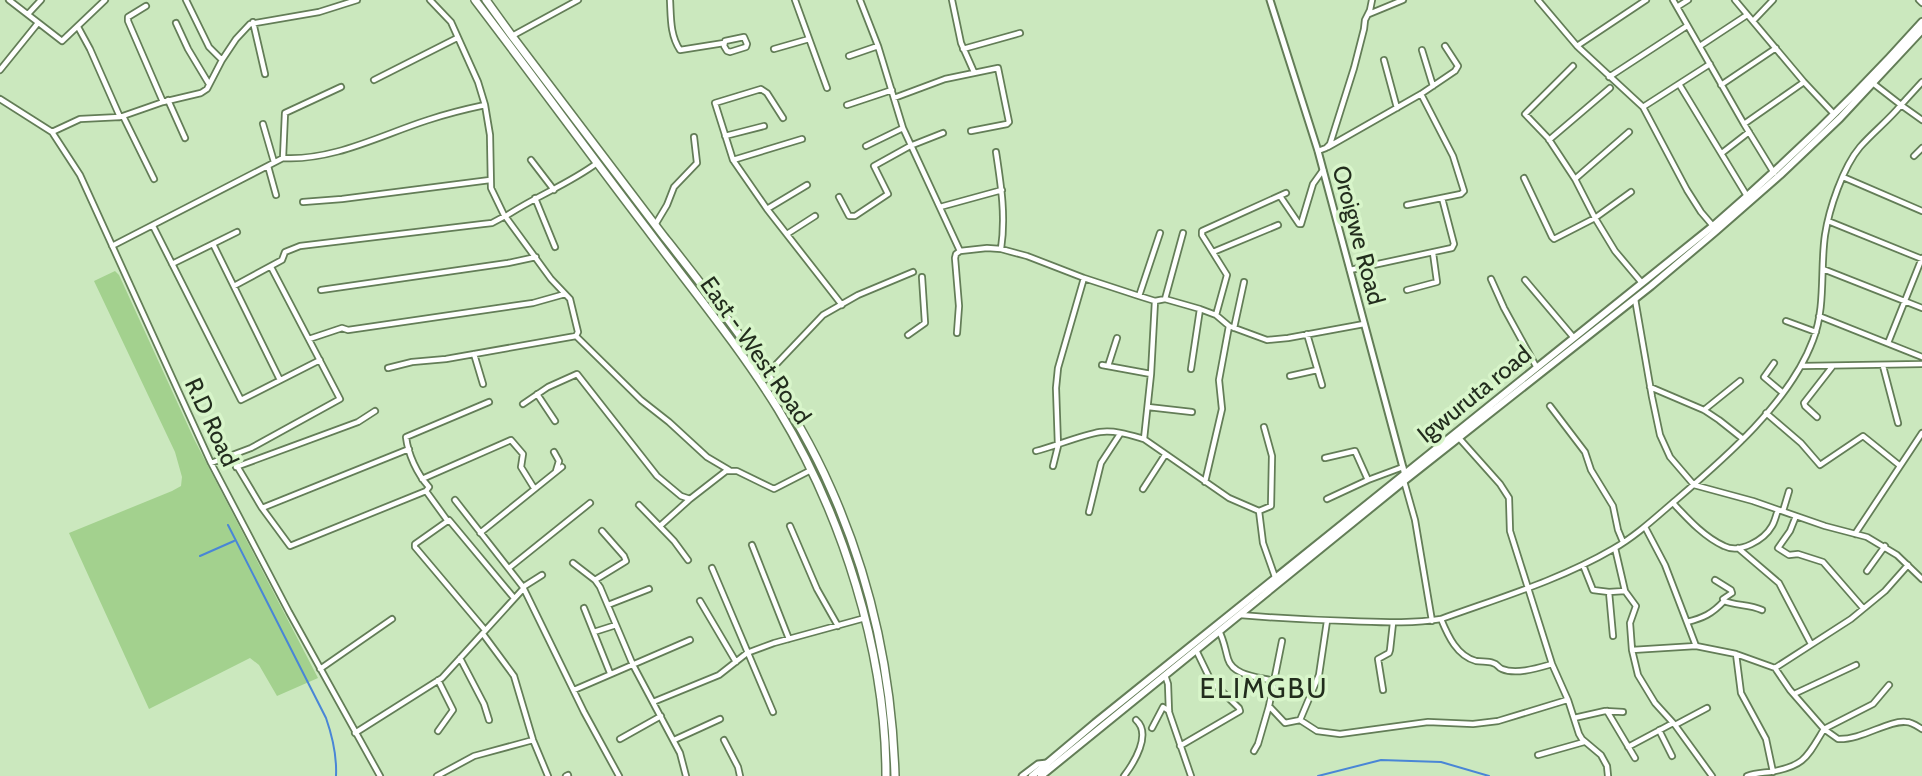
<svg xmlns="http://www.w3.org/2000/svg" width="1922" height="776" font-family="Cabin,sans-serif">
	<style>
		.green { fill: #a3d18e }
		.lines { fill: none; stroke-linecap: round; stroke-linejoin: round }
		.stream { stroke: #4986d6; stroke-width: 2 }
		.minor-casing { stroke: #637d57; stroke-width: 8 }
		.tertiary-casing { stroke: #637d57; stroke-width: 9 }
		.secondary-casing { stroke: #637d57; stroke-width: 10 }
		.primary-casing { stroke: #637d57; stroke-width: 10 }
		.minor { stroke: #fff; stroke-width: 4.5 }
		.tertiary { stroke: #fff; stroke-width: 5 }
		.secondary { stroke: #fff; stroke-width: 6 }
		.primary { stroke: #fff; stroke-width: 7 }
		.labels { text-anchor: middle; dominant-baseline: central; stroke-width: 7; stroke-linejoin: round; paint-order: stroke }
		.street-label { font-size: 24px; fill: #222d1d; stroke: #d8f5ca }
		.quarter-label { font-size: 28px; letter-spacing: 2px; fill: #222d1d; stroke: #d8f5ca }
	</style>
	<rect width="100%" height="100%" fill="#cbe8be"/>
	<path class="green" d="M115,271L119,275L194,439L318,678L277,696L259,665L250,658L149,709L69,533L172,491L181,486L182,477L175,452L94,281Z"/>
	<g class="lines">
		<path class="stream" d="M228,525L326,718C333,738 337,755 336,776
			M200,556L234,541
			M1318,776L1381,760L1441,762L1489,776"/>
		<defs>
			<path id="minor" d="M9,0L62,41L105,0
				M186,0L209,47L222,60
				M430,0L451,22L478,82L485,105L490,135L491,188L504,215L506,216C536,196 569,184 597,163
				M670,0C671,18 670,35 680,50L724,43
				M795,0L827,88
				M860,0L878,46L903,128L960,251
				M952,0L961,43L974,72
				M1538,0L1577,46L1643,107L1687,190L1701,212L1713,226
				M1673,0L1744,124L1774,173
				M1735,0L1804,82L1834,114
				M1919,0L1922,3
				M146,6L128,17V21L163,102
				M1677,7L1688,0
				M28,14L41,0
				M1369,14L1403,0
				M1753,21L1773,0
				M253,22L265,74
				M176,23L188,49L209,84
				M78,27L90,49L120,117
				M512,36L578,0
				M744,37L747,44L746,47L730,52L727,51L724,46L725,41Z
				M1577,46L1646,0
				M1700,46L1747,15
				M774,49L809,39
				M963,49L1020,33
				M1422,50L1433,86
				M849,56L878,46
				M1384,60L1397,108
				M1573,66L1525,114L1548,138L1575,179L1595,218L1615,251L1642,283
				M0,70L38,23
				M1609,77L1687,26
				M374,80L457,38
				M1922,82L1901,105L1922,120
				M1679,84L1747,196
				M1721,85L1776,48
				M894,98L945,79L998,68L1009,122L1007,124L971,131
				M0,99L52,132L80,175L211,463L289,612L380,776
				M168,100L185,138
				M847,105L892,90
				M1643,107L1710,64
				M123,116L154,179
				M783,118L767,93L761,89L715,103L733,160L767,209L842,305
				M263,124L274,162
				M1744,124L1804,82
				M52,132L80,119L120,117L163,102L201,93L207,89L222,60L236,39L250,24L319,12L357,0
				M725,136L764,126
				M1549,140L1610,88
				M866,146L903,128
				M1328,147L1421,94L1455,71L1458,66L1445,46
				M1318,151L1326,148L1330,144L1354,68L1364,29L1365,20L1370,10L1372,0
				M996,152C1001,185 1006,216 1001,249
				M1722,153L1749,132
				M1914,156L1922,148
				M283,158L285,113L341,87
				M531,160L554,190
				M733,160L802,139
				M268,166L276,195
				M1843,177L1922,211
				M1524,178L1552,237L1554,239L1595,218L1631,192
				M1575,179L1629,132
				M1280,196L1299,224H1301L1313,184L1323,170
				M839,197L849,216H855L888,194L874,166L910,146L943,133
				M535,198L555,247
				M303,202L342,199L490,180
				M1407,205L1461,194L1464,191L1453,156L1421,94
				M940,207L1002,190
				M767,209L807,185
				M1828,221L1922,259
				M655,225L667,205L674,187L697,163L694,137
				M153,226L241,400L320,360
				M787,234L815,216
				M213,244L280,380
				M112,246L283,158C333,161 381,135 428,120C446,114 466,109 485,105
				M960,251L987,248L1001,249L1027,256L1084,278L1139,296L1155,301L1165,299L1200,309L1216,315L1229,326L1267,340L1288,338L1364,324
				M1213,252L1278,225
				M172,264L237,232
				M1823,269L1922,308
				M1350,270L1452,248L1454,244L1442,198
				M1491,279L1504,308L1537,368
				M1525,280L1574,338
				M234,286L282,260L285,252L300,246L483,224L492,223L505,216L551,279L570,299L578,332L576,336L641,400L669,422L707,457L729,470
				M321,290L508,263L536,257
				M1407,290L1437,282L1433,253
				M1139,296L1160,233
				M1165,299L1183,233
				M1635,299L1652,397L1660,435L1670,457L1694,485L1753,501L1825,526L1867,537L1897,555L1922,579
				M1216,315L1227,275L1202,235V231L1286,193
				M1819,316L1922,357
				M1786,321L1816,332
				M1234,328L1244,282
				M957,333L959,306L955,258L956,254L960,251
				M1307,334L1322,385
				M908,335L925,323L922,277
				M309,339L342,328L348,330L533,303L565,294
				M1888,343L1922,258
				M474,354L483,384
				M1774,363L1764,377L1783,393
				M1102,365L1151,374
				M1108,366L1117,338
				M1802,366L1922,364
				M1883,366L1898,423
				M388,368L412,362L446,359L576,336
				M1191,369L1200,309
				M767,374L823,315L858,295L913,272
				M1290,376L1317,370
				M1650,387L1704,410L1719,420L1743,439
				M537,394L555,421
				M523,404L548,387L577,374L657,476L681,496L690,499
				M1550,406L1585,452L1591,470L1613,506L1618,530L1623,542
				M1148,407L1192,412
				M1704,410L1740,381
				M1766,413L1801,443L1820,465L1863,436L1899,465
				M1817,417L1805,406L1804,403L1832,367
				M1459,438L1500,484L1509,498L1510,531L1552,664L1568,700L1579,734L1582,739L1601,755L1607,766L1608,776
				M1144,439L1151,374L1155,301
				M1036,451C1055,446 1082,435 1100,432C1115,430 1130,435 1144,439L1229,498L1259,511L1271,506L1272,456L1264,427
				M554,452L559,461L556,471
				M231,456L262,508L290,546L426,491
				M1325,458L1355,451L1368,480L1403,467
				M211,463L251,448L340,399L271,267
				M1053,466L1058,446L1056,388L1058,368L1084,278
				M236,467L358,422L375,411
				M422,479L511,440L523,454L521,467L534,488
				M1404,481L1415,520L1432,621
				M1205,482L1222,409L1219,380L1229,326
				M1143,489L1165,455
				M1327,499L1368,480
				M455,500L523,587L584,712L619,776
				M1673,503C1688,519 1704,537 1724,546C1740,554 1764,540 1772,526C1775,521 1776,515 1778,510
				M639,505L674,541L688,560
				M262,508L409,449
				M1259,511L1263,543L1275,577
				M1783,511L1789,491
				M1089,512L1101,463L1120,434
				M1796,516L1790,531L1778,548L1789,555L1798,554L1823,562L1863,608
				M447,520L426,491L429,487C417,474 408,454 406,437L489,402
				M660,526L690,499L726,471H737L774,489L811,470
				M790,526L817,589L838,626
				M1645,527L1665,565L1696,646
				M480,533L562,467
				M1855,534L1922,433
				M752,545L789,639
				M1615,548L1625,591L1636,606L1630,623L1632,650L1638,675L1655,703L1675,725L1712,776
				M1738,548L1779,583L1811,644
				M573,563L595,580L600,587L633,665L680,753L686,776
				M1583,565L1593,590L1609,592L1625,591
				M509,568L590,503
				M712,568L773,712
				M1867,571L1885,546
				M595,580L626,561L624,556L602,531
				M523,587L542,575
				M1609,592L1613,636
				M700,601L736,662
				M1724,601C1737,606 1749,604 1762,610
				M608,605L649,589
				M584,608L610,673
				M1240,615C1276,618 1313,620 1349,621C1380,622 1411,624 1441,619C1499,598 1560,580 1613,549C1636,536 1656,517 1676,500C1725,458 1790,402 1813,340C1826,307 1820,269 1825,235C1829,209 1843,167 1860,147C1873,132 1889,120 1901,105L1874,84
				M1441,619C1448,636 1457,656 1476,661C1482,662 1488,661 1493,663C1498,664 1497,667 1502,669C1516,675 1538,668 1552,664
				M1687,622C1703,618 1712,614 1724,601L1723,599L1732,593L1731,590L1715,580
				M485,630L415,547V544L449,520L514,598
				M1219,631C1224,640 1225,649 1228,659C1233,676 1259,677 1274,681
				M594,632L616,625
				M483,634L514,676L533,740L548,776
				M1632,650L1696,646L1736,654L1775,668L1790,690L1824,729L1838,739C1862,740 1888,720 1906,722C1912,722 1917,726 1922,729
				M1736,654L1741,693L1766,739L1773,772
				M460,658L484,704L489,720
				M1775,668L1851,619L1885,591L1908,565
				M320,669L392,619
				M1165,675L1168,684L1169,712L1191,776
				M438,680L453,710L438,731
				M574,690L690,640
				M1383,690L1378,659L1389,653L1390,650L1393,623
				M1794,694L1856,665
				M653,702L719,675L747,653L774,643L865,618
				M1269,706L1285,723L1300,720L1317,731L1340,734L1428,722L1473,724L1498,721L1567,700
				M1607,711L1635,758
				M1574,718L1605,711L1623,712
				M1300,720L1319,675L1327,621
				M1675,725L1707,708
				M1152,728L1163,707L1169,711
				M1824,729L1873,704L1889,685
				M1659,730L1672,756
				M355,733L442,678L523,589
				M620,739L661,716
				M674,740L720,719
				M724,740L738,767L740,776
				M1180,746L1240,711L1239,708L1211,681L1196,650
				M1628,747L1673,723
				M1254,751L1258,744L1269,706L1282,641
				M1538,755L1584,742
				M437,776L474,756L533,740
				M566,776L568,775
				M1124,776C1134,763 1152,734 1136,720
				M1747,776C1755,773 1762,773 1770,772C1805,766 1807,757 1824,729"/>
			<path id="tertiary" d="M1270,0L1318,151L1405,475
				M1022,776L1038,764L1047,763"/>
			<path id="secondary" d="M1032,776L1095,723L1713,226C1787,162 1857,95 1922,22
				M1041,776L1404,481L1651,286L1715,232L1780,175L1840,118L1922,30"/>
			<path id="primary" d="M475,0C533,76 589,153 647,229C691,288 739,346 778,409C842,514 886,652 886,776
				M486,0L512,36C562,102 612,168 662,234C725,314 790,395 831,489C871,579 892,678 895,776"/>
		</defs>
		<use href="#minor" class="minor-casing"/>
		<use href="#tertiary" class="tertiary-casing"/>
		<use href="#secondary" class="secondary-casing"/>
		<use href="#primary" class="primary-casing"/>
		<use href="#minor" class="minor"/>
		<use href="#tertiary" class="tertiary"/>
		<use href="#secondary" class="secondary"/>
		<use href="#primary" class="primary"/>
	</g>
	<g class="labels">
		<g class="street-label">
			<text transform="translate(1359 235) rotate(75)">Oroigwe Road</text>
			<text transform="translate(756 350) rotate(55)">East - West Road</text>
			<text transform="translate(1474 394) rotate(-39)">Igwuruta road</text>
			<text transform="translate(212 422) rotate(65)">R.D Road</text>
		</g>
		<g class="quarter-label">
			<text x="1264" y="688">ELIMGBU</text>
		</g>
	</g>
</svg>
